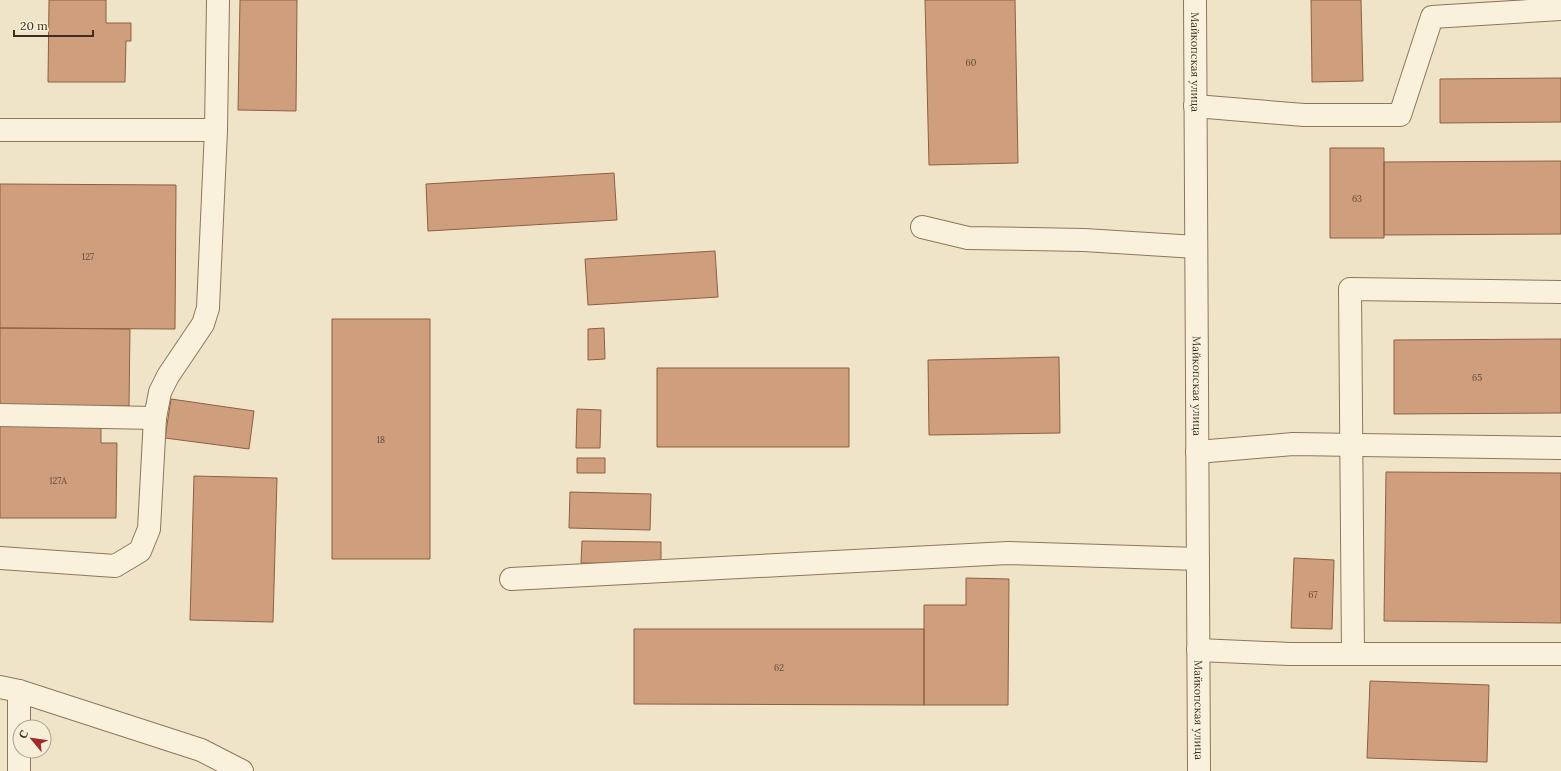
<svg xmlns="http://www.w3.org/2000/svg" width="1561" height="771" font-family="Lora,serif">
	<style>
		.building { fill: #cf9f7d; stroke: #8d5f41 }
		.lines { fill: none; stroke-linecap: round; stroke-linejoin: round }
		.minor-casing { stroke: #8d765c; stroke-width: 24 }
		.minor { stroke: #faf1dc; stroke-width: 22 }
		.labels { text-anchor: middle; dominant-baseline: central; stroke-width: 3; stroke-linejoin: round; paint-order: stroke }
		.number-label { font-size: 9px; fill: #624a37 }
		.street-label { font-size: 11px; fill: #3d2e20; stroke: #f7eed8 }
	</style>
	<rect width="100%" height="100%" fill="#f0e4c8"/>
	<path class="building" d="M49,0H106V23H131V41H126L125,82H48Z
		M240,0H297L296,111L238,110Z
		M925,0H1015L1018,163L929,165Z
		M1311,0H1361L1363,81L1312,82Z
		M1561,78V122L1440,123V79Z
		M1330,148H1384V238H1330Z
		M1561,161V234L1384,235V162Z
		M614,173L617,220L428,231L426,184Z
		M0,184L176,185L175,329L0,328Z
		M715,251L718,297L588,305L585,259Z
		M332,319H430V559H332Z
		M0,328L130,329L129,406H0Z
		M604,328L605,359L588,360V329Z
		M1561,339V413L1394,414V340Z
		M1059,357L1060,433L929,435L928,360Z
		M657,368H849V447H657Z
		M171,399L254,411L249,449L165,438Z
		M577,409L601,410L600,448H576Z
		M101,422V443H117L116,518H0V423Z
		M577,458H605V473H577Z
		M1386,472L1561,473V623L1384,621Z
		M194,476L277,478L273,622L190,620Z
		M570,492L651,494L650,530L569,528Z
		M582,541L661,542V564L581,563Z
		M1294,558L1334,560L1332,629L1291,628Z
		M966,578L1009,579L1008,705H924V605H966Z
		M634,629H924V705L634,704Z
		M1370,681L1489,685L1487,762L1367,758Z"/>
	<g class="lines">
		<defs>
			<g id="minor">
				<path id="s1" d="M1195,0L1199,771"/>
				<path d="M1195,106L1304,115H1400L1432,17L1561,9"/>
				<path d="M0,130H216"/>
				<path d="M922,227L968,238L1084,240L1196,247"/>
				<path d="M0,415L155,418"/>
				<path d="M1197,452L1293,444L1561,448"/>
				<path d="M0,558L115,566L140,551L149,529L155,418L160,392L168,376L203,324L208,308L216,130L218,0"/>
				<path d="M511,579L1008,553L1198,559"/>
				<path d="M1198,650L1290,654H1561"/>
				<path d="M1353,654L1350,289L1561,292"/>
				<path d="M0,687L19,691L201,750L242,771"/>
				<path d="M19,771V691"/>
			</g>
		</defs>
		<use href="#minor" class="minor-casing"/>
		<use href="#minor" class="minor"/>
	</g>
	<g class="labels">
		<g class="number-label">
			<text x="971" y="62">60</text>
			<text x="1357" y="198">63</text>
			<text x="88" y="256">127</text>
			<text x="1477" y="377">65</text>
			<text x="381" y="439">18</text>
			<text x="58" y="480">127А</text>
			<text x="1313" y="594">67</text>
			<text x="779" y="667">62</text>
		</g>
		<g class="street-label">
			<text stroke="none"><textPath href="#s1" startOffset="62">Майкопская улица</textPath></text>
			<text stroke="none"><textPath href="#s1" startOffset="386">Майкопская улица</textPath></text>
			<text stroke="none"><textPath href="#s1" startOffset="710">Майкопская улица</textPath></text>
		</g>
	</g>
	<g transform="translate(32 739) rotate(299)"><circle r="19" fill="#f7eed8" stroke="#ada18e"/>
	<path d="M0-3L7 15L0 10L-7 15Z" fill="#9e2a2b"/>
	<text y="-6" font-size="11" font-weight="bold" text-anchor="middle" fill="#3d2e20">С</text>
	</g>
	<path d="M14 30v6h79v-6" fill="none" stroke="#3d2e20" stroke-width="2"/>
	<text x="20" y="30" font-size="12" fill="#3d2e20" stroke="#f7eed8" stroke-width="3" paint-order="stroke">20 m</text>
</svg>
